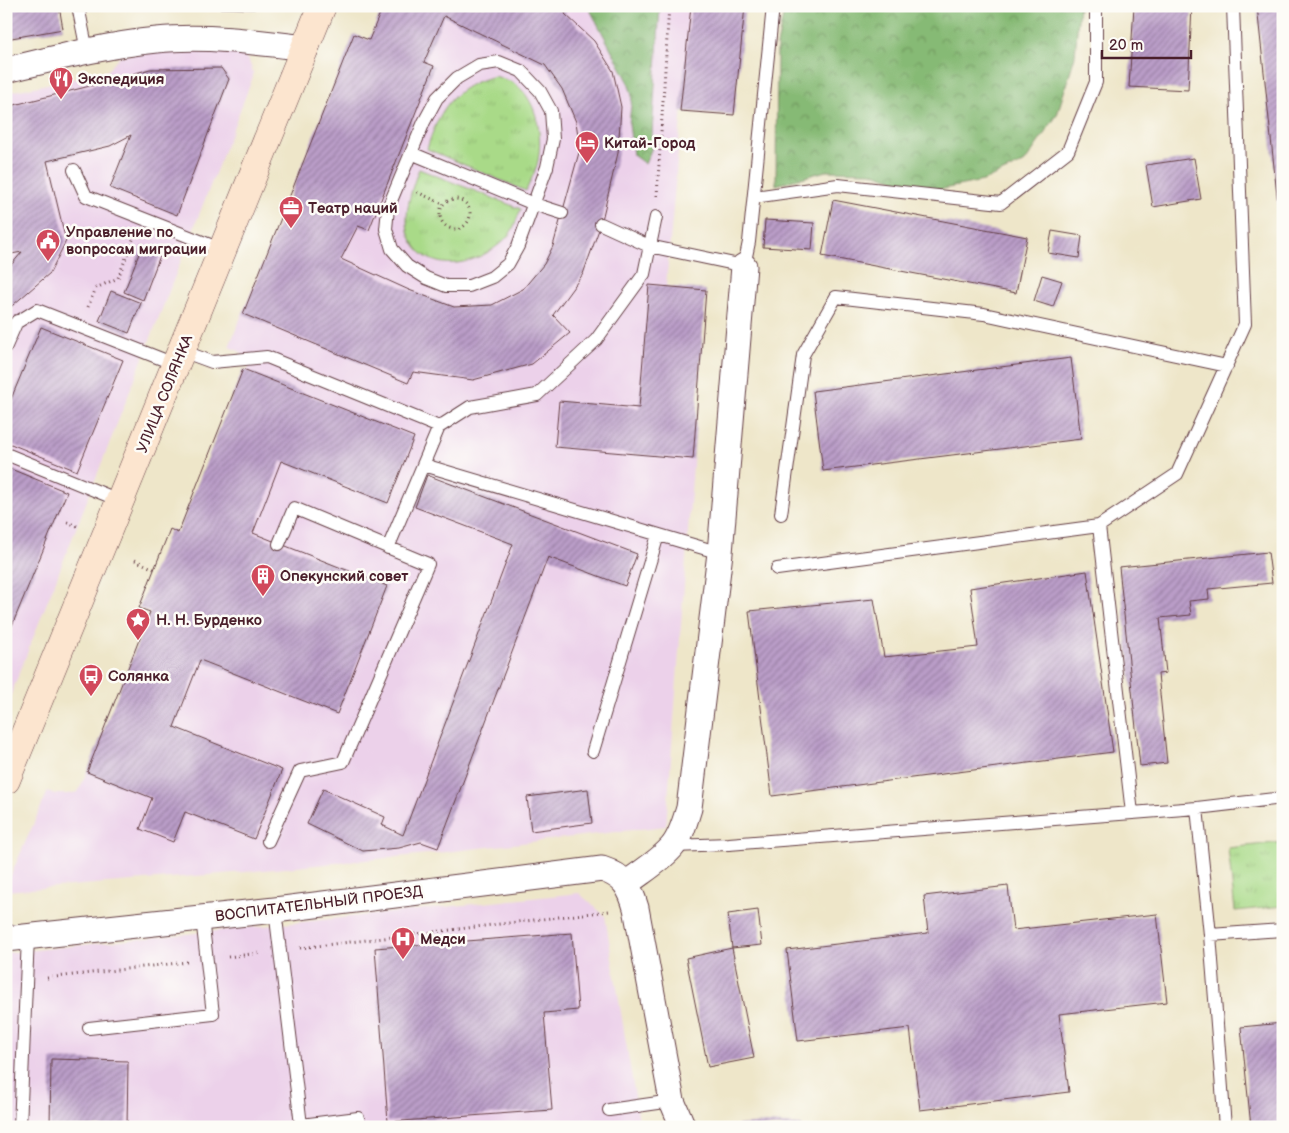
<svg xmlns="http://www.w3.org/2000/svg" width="1289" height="1133" font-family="'Balsamiq Sans',sans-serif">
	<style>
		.built { fill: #ecd1ea }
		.grass { fill: url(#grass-tufts); stroke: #7a7c5a }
		.forest { fill: url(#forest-crowns); stroke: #686c50 }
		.building { fill: url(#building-hatch); fill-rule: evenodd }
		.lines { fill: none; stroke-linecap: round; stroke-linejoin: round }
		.service-casing { stroke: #633d43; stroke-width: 14 }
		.minor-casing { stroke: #633d43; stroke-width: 27 }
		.secondary-casing { stroke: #633d43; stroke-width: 29 }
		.path { stroke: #633d43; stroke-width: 3; stroke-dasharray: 1 4; stroke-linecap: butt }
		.service { stroke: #fff; stroke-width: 12 }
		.minor { stroke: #fff; stroke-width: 25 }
		.secondary { stroke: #fce5cf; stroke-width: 28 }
		.labels { text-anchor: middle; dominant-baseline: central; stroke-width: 5; stroke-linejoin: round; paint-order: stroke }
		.poi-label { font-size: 15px; font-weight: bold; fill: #4a1f2b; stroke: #fdfcf7; text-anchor: start }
		.street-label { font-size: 15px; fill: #4a1f2b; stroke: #fdfcf7 }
	</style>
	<defs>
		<pattern id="grass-tufts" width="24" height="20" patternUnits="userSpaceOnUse" patternTransform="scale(1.25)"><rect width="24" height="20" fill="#a9da88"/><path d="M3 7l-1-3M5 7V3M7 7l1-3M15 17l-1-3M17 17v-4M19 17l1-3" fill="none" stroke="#93bb76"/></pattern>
		<pattern id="forest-crowns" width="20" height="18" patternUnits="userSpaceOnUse" patternTransform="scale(1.25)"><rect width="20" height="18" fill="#86ba74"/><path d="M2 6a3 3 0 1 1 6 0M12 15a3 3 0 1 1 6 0" fill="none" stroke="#70975f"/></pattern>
		<pattern id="building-hatch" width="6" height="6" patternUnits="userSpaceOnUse" patternTransform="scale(1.25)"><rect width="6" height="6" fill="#ba9dc8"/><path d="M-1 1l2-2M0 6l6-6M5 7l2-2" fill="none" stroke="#997fa3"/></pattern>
	</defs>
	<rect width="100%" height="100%" fill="#fdfcf7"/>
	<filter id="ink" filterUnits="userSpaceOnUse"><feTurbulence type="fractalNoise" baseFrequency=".02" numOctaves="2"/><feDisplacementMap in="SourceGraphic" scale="10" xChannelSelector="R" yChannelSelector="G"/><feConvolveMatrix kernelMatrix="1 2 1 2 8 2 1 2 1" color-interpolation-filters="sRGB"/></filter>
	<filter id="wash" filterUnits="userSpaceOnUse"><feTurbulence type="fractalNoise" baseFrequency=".0096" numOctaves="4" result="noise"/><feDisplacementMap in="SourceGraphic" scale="20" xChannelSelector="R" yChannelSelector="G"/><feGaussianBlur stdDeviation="1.12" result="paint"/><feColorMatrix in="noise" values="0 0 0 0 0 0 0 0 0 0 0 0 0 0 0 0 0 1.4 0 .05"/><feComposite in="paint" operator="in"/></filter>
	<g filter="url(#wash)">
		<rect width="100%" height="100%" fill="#eee6c9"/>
		<path class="built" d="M383,6H691L666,286L706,290L666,826L437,853L245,872L6,891V886L48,791L55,794H67L78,792L87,772L150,613L139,608L170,529L179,532L243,369L247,371L249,368L250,363L239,351L229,347L354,34L369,40Z
			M179,47L241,53L249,61L253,72V77L6,707V93L107,71L120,56Z
			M579,893L605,916L640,1127H6V953Z"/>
		<path class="grass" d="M495,76C500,78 505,79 510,81C537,95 543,134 538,161C536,171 530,181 526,191L427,149C439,110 453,86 495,76Z
			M419,169L521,209C517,217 514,230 508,236C483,264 430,279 411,239C401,221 412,186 419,169Z
			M1283,842V906L1235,911L1228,848Z"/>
		<path class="forest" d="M588,6H660L651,150L645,164L633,155L629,124L632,96L628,81Z
			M785,6H1079L1075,56L1057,115L1025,162L983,181L928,192L871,172L826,171L776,185L777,45Z"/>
		<g id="blocks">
			<path class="building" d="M6,6H59L63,29L6,39Z
				M214,6H261L254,9L214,8Z
				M383,6H568L565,14L594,41L613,71L621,107L618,153L601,224L583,274L553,315L570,333L532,364L473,380L413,372L408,383L243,314L354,34L369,40ZM444,16L545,65L562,89L576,122L580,149L553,246L544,264L523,289L492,305L454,307L409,290L341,259L358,226L369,230L434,66L424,62Z
				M691,6H745L734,115L680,111Z
				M1134,6H1192L1188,90L1129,87Z
				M1257,6H1283V233H1281Z
				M221,68L229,79L177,215L110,188L131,135L110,146L47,161L66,241L50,273L6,311V271L22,252L6,255V208L11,207L6,190V107L94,85L150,69Z
				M1194,158L1201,199L1153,207L1146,165Z
				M833,200L1027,237L1016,293L822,256Z
				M765,220L814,223L812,250L763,247Z
				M1052,231L1082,236L1079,258L1048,253Z
				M142,246L161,253L143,300L124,292Z
				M1042,275L1062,281L1053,307L1034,301Z
				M649,285L706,290L693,459L555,447L559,401L639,408Z
				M111,291L141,303L129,333L99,321Z
				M41,327L123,360L77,471L6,442V411Z
				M1071,358L1081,439L823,471L813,391Z
				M243,369L414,437L388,503L281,461L253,533L387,586L337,714L200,660L174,727L282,770L254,839L185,812L173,842L140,829L152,798L87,772L150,612L139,608L170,529L178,533Z
				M6,467L67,492L6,640Z
				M427,475L637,554L625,586L548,557L438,848L421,842L399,848L363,851L307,824L323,789L385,817L382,825L403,835L513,544L415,507Z
				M1268,552L1272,583L1208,589L1209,599L1189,601L1191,615L1160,618L1166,673L1158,674L1167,763L1140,766L1119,567Z
				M1087,571L1113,752L772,796L749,611L874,599L884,657L978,647L970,588Z
				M588,789L592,823L531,831L527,797Z
				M1008,886L1013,930L1157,914L1167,1002L1059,1014L1069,1092L920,1110L910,1028L798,1041L787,950L928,933L924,896Z
				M758,910L762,945L732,948L754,1058L708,1067L686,958L732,948L728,914Z
				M572,933L578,1010L544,1013L552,1110L388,1122L375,948Z
				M1283,1023V1127H1251L1241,1027Z
				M51,1059L128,1061L127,1127H50Z
				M764,1123L802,1125V1127H738V1125Z"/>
		</g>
	</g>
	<g filter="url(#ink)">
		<use href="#blocks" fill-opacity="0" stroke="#633d43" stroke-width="1"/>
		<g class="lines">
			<defs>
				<path id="service" d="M78,6L87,51
					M499,62L521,71L540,91L551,111L553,139L547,167L518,246L508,264L492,277L469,286H446L426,278L407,266L392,249L386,229L388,208L424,122L437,98L457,78L479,65Z
					M411,153L534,204L562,213
					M74,170L86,196L223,250
					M754,197L838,185L1001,203L1068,151L1096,82V6
					M601,224L649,246L744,266L749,242L773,6
					M6,329L37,310L177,365
					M6,346L17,321
					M182,351L212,362L267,357L439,427L470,407L537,395L596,340L644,274L656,217
					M6,454L121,501
					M424,465L720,553
					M781,514L803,355L836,297L984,314L1227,366
					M1099,526L1132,813
					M388,548L439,427
					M777,569L1099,526L1177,474L1245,324L1233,6
					M593,751L658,535
					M1197,808L1210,935L1225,1127
					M268,841L300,771L343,762L428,564L294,508L279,544
					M673,846L729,844L1197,808L1283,798
					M275,910L301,1125L358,1118L359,1127
					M1210,935L1283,930
					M89,1028L213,1014L202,918
					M609,1110L672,1101
					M20,1127L28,937"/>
				<path id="minor" d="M6,70C56,58 106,45 157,40C204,35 258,42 306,48
					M626,884C641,872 659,862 672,847C681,837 685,821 689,808L720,553L744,266
					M6,939L275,910L602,869C624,876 630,887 636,908L672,1101L683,1127"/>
				<path id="secondary" d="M6,780L322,6"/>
			</defs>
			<use href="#service" class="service-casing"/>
			<use href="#minor" class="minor-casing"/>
			<use href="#secondary" class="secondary-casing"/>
			<path class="path" d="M417,192L443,204
				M657,196L669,6
				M440 214a15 15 0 1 1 30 0a15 15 0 1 1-30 0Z
				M88,307L96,288L118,278L134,237
				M67,522L77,526
				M135,560L154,569
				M300,948L609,911
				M228,957L259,953
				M47,978L187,962"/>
			<use href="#service" class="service"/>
			<use href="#minor" class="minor"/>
			<use href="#secondary" class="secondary"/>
		</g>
	</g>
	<defs>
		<symbol id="restaurant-pin" viewBox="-11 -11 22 30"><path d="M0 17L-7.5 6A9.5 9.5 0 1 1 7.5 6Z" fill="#d1495b" stroke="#fdfcf7"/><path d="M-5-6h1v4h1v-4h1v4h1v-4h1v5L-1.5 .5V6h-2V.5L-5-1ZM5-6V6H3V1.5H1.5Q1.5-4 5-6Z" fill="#fff"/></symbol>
		<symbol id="hotel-pin" viewBox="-11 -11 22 30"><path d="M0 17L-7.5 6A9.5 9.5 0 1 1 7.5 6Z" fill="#d1495b" stroke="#fdfcf7"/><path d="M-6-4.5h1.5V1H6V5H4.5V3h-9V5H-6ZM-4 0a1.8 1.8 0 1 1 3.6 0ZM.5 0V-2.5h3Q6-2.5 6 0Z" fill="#fff"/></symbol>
		<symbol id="office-pin" viewBox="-11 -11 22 30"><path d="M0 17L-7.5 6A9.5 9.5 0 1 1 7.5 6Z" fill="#d1495b" stroke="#fdfcf7"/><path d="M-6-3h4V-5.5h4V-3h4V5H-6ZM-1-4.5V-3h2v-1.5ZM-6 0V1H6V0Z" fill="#fff"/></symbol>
		<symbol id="civic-pin" viewBox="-11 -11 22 30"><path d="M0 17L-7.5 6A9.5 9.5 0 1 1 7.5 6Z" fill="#d1495b" stroke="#fdfcf7"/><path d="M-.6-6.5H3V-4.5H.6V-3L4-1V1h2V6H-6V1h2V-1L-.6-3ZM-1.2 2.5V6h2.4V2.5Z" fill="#fff"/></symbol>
		<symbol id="building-pin" viewBox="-11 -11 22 30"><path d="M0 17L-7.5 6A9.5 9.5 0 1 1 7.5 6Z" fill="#d1495b" stroke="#fdfcf7"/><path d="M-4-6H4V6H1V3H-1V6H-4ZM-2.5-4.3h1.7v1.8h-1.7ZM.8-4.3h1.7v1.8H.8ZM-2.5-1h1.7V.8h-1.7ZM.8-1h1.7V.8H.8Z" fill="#fff"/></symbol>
		<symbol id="sight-pin" viewBox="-11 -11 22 30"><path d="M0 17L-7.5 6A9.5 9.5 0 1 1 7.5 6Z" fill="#d1495b" stroke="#fdfcf7"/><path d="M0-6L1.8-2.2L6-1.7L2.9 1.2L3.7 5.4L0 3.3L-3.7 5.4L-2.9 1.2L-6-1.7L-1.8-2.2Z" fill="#fff"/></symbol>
		<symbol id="bus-pin" viewBox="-11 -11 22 30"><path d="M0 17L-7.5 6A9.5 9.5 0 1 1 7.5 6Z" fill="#d1495b" stroke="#fdfcf7"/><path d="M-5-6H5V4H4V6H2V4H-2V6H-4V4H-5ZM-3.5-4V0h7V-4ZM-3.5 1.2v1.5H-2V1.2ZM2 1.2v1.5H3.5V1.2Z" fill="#fff"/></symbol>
		<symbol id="hospital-pin" viewBox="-11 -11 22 30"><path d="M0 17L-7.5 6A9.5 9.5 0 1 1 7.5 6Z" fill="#d1495b" stroke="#fdfcf7"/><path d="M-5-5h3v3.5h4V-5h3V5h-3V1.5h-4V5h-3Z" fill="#fff"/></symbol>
	</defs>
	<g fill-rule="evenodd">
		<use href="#restaurant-pin" x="47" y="65" width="28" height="38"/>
		<use href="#hotel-pin" x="573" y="129" width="28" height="38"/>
		<use href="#office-pin" x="277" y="194" width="28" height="38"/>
		<use href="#civic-pin" x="34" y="227" width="28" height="38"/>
		<use href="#building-pin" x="249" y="562" width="28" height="38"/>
		<use href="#sight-pin" x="124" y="606" width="28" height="38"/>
		<use href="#bus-pin" x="77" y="662" width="28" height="38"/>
		<use href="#hospital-pin" x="389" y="925" width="28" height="38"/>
	</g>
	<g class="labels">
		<g class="poi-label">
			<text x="78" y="79">Экспедиция</text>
			<text x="604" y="143">Китай-Город</text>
			<text x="308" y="208">Театр наций</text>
			<text x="66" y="232">Управление по<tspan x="66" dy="17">вопросам миграции</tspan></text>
			<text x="280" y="576">Опекунский совет</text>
			<text x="156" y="620">Н. Н. Бурденко</text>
			<text x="108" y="676">Солянка</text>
			<text x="420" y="939">Медси</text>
		</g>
		<g class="street-label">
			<text transform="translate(165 394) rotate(-68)">УЛИЦА СОЛЯНКА</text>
			<text transform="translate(319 904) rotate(-7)">ВОСПИТАТЕЛЬНЫЙ ПРОЕЗД</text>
		</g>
	</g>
	<rect width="1289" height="1133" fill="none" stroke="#fdfcf7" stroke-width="25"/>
	<path d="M1102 50v8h89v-8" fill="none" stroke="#4a1f2b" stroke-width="2.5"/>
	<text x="1109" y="50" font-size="15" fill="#4a1f2b" stroke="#fdfcf7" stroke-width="4" paint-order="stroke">20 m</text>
</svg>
